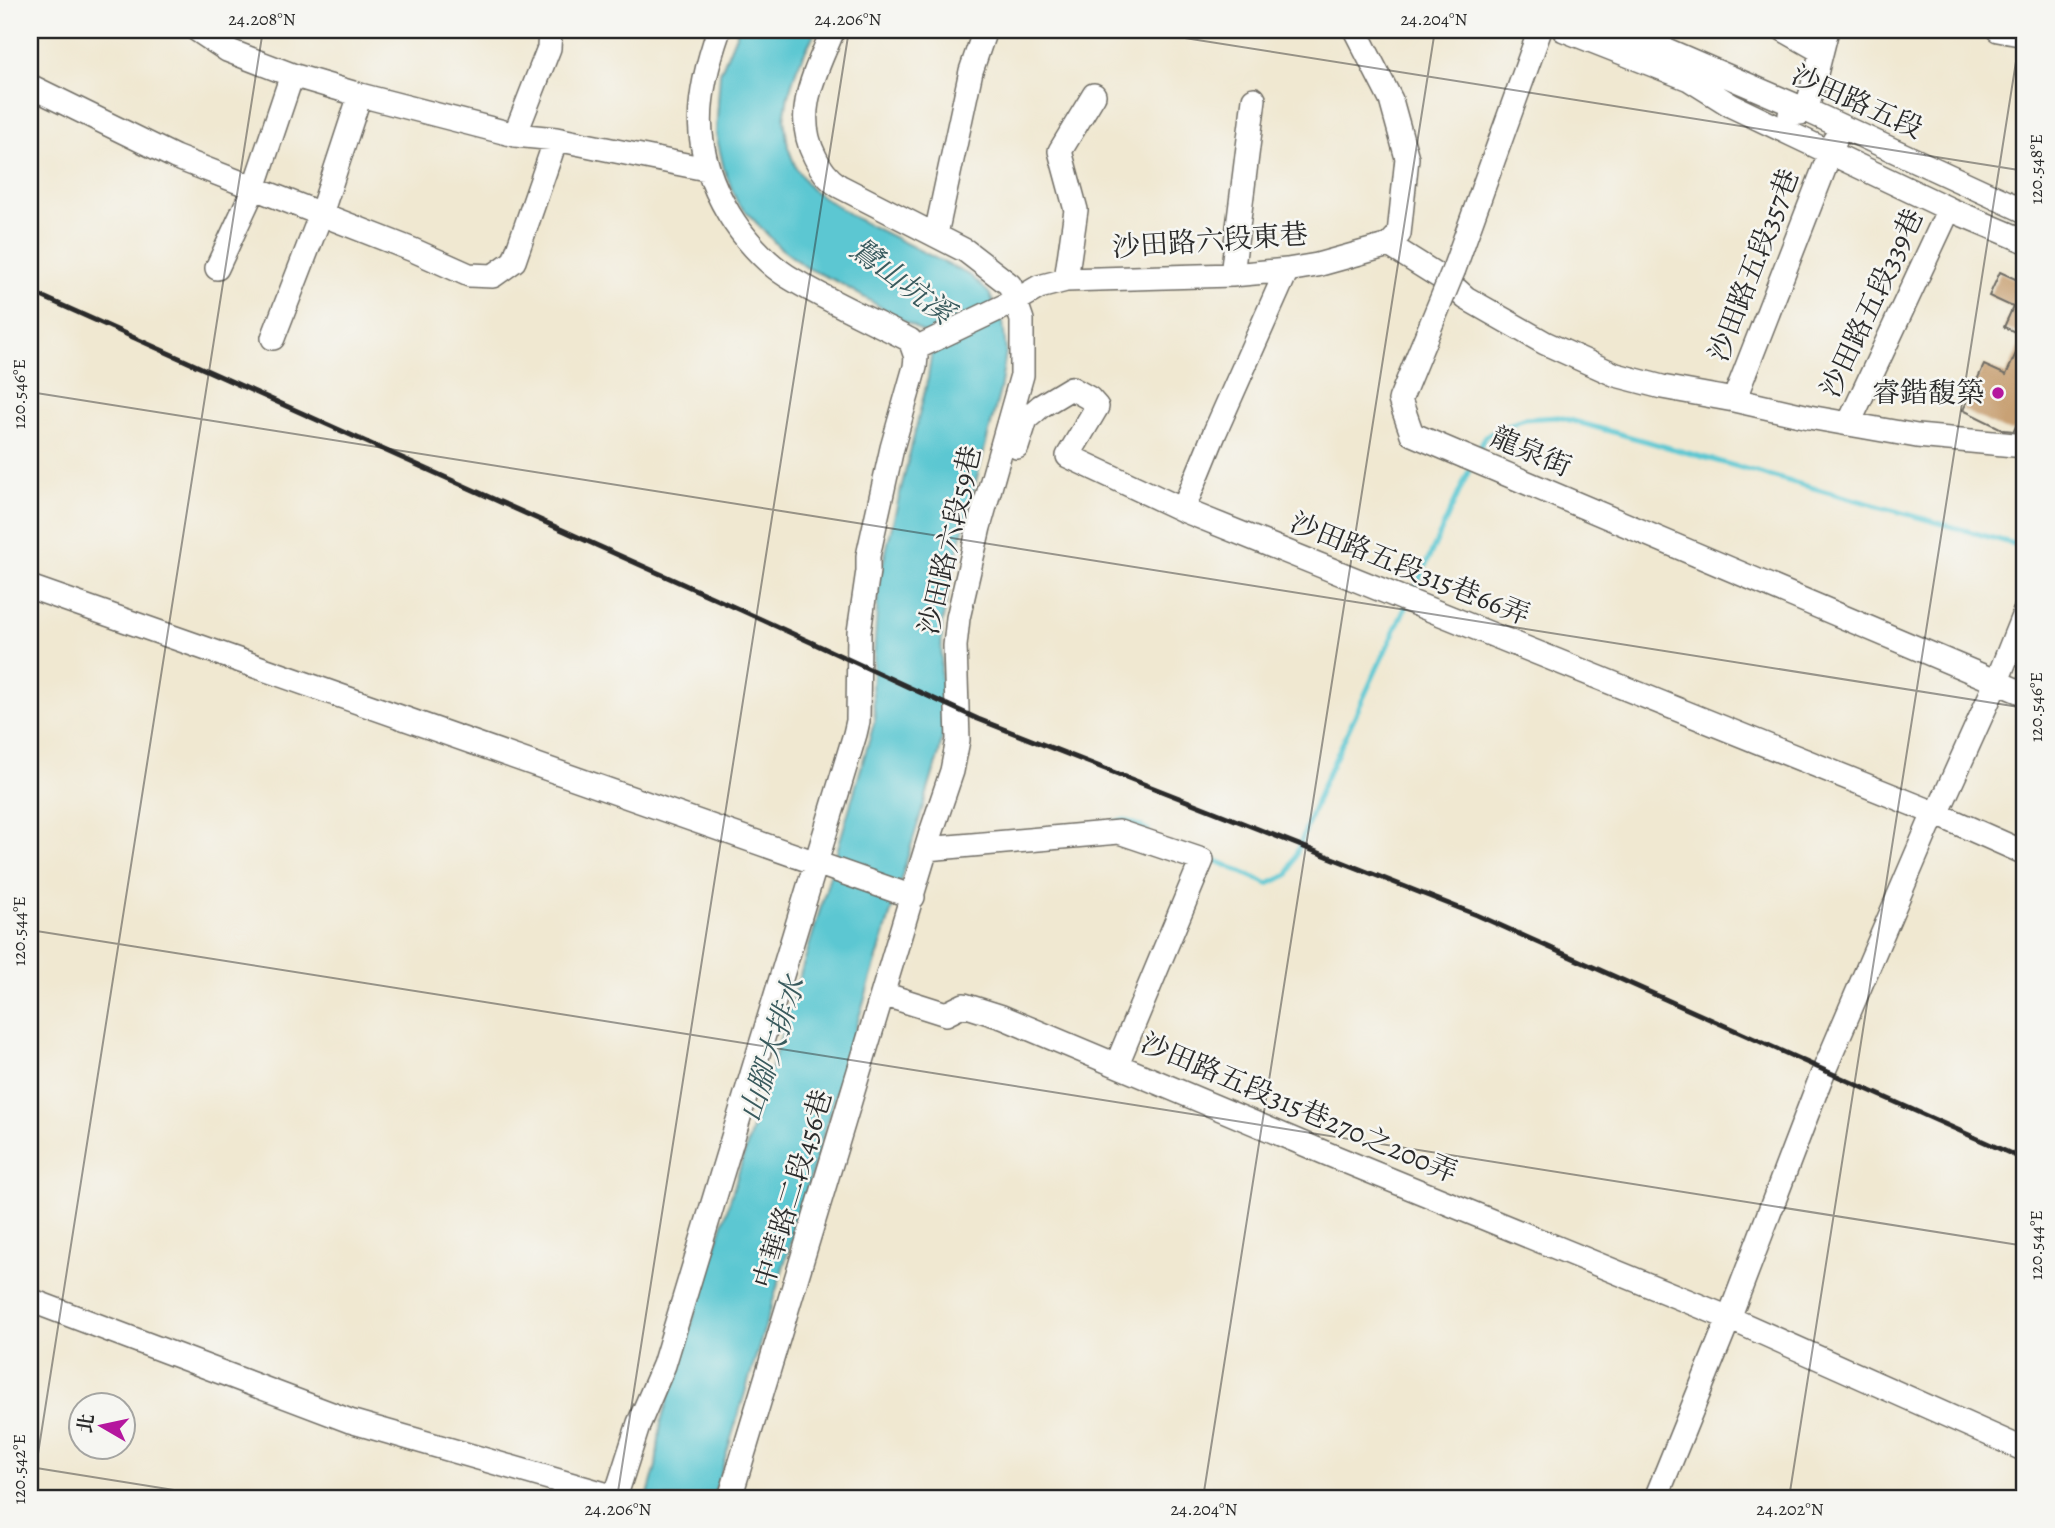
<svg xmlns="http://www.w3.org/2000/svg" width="2055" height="1528" font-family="Alegreya,'Noto Serif TC',serif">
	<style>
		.water { fill: #5bc7d2; stroke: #43797e; stroke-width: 2 }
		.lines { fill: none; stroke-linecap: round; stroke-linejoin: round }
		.stream { stroke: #5bc7d2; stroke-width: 5 }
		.building { fill: #c8a175 }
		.minor-casing { stroke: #706d65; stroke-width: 26 }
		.minor { stroke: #fff; stroke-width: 23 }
		.rail { stroke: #2b2b2b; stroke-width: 5 }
		.minor-bridge-casing { stroke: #706d65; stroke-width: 26; stroke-linecap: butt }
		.minor-bridge { stroke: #fff; stroke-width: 23 }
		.ticks { fill: none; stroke: #2b2b2b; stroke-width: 2; stroke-opacity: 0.45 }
		.poi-dot { fill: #b5179e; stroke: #f6f6f2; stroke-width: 2.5 }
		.labels { text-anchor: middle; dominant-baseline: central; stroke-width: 5; stroke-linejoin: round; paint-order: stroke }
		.street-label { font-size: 28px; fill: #2b2b2b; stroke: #f6f6f2 }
		.poi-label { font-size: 28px; fill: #2b2b2b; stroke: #f6f6f2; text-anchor: end }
		.water-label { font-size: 30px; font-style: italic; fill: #395a5d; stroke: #f6f6f2 }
		.neatline { fill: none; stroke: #2b2b2b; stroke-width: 2.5 }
		.ticks-label { font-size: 18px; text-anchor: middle; fill: #2b2b2b }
	</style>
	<rect width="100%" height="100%" fill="#f6f6f2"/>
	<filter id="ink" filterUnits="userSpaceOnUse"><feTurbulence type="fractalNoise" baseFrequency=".0143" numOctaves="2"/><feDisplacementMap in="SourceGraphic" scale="14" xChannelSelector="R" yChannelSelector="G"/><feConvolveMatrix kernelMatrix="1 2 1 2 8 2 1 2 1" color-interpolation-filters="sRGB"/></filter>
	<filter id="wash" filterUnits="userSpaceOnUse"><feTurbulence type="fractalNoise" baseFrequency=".00686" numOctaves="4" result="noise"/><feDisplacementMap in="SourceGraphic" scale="28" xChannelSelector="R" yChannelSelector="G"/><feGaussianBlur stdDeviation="1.57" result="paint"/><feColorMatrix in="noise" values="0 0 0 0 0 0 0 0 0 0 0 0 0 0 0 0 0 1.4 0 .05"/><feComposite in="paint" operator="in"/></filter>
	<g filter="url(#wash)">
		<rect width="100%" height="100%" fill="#f0e8d1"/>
		<path class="water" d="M738,30H816L797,68L788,96L784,119L788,147L796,168L811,189L855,218L971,276L989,293L1003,322L1006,352L1000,390L951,576L942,624L941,682L943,732L939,754L713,1498H647L656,1466L661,1422L815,927L875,720L872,686L879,580L928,378L932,350L923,332L836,281L807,268L779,247L737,202L724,169L716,134L720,73Z"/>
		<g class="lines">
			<path class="stream" d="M1477,454L1485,436L1523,419L1559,417L2025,547
				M1411,597L1471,466
				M1114,822L1125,820L1148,830
				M1208,857L1268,884L1288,875L1322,787L1406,606"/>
		</g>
		<g id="blocks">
			<path class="building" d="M2000,272L2024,283L2025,281V416L2021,414L2014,431L2004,430L1963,410L1984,365L2006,375L2024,336L2004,327L2013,307L1989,296Z"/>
		</g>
	</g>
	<g filter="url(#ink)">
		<use href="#blocks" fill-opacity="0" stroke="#706d65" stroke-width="2"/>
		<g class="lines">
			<defs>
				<path id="minor" d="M197,30L227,50L292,75L360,95L515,135L556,139L706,169
					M1564,30L1689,79L1732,106L1793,135L1949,209L2025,241
					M1620,30L1806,110L2025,211
					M1784,30L1821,51
					M1998,30L2025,35
					M30,86L175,157L413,250L469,275L493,276L514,261L556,139
					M1790,114L1800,113L1808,105L1827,30
					M515,135L549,48L550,30
					M936,234L971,71L985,30
					M1389,245L1448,282L1466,298L1545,343L1616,375L1662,387L1734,400L1809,417L1917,436L2025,446
					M217,268L254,188L292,75
					M1454,269L1540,30
					M1232,275L1254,99
					M1066,280L1076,210L1060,151L1094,95
					M273,338L321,214L360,95
					M914,349L1017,300L1039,287L1066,280L1232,275L1287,270L1317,265L1389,245L1399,234L1407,158L1391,100L1355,30
					M1734,400L1835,141
					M1849,423L1949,209
					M1017,447L1026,419L1041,406L1071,388L1089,398L1097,407L1068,456L1183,510L1937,814L2025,853
					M1466,457L2025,694
					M1183,510L1215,432L1287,270
					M30,587L913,897
					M926,849L1119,832L1202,860L1117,1064
					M883,994L946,1014L964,1005L1002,1017L1330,1155L1729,1318L2025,1450
					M30,1300L350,1421L615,1497
					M615,1498L639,1423L664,1365L855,734L858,721L859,632L868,571V556L892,448L915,367L916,357L910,340C871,320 824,299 787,276C764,261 743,237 729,214C690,149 695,98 719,30
					M730,1498L930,836L952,771L958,740L955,646L958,618L979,527L1022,375V320L1010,285L966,251L839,186C827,178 821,169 815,157C792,112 816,72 833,30
					M1656,1498L1729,1318L1820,1080L1929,825L1937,814L1997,681L2025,611"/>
			</defs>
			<use href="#minor" class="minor-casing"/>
			<use href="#minor" class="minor"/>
			<path class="rail" d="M30,291L743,611L978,719L1477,915L2025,1160"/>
			<defs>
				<path id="minor-bridge" d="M1454,269L1400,400L1412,434L1466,457"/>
			</defs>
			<use href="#minor-bridge" class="minor-bridge-casing"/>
			<use href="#minor-bridge" class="minor-bridge"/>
		</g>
	</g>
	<path class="ticks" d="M1134,30L2025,171M30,392L2025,708M30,930L2025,1246M30,1467L224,1498M31,1498L263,30M617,1498L849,30M1203,1498L1435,30M1789,1498L2021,30"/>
	<circle class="poi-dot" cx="1998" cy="393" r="7"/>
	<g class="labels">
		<g class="street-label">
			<text transform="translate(1857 102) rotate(24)">沙田路五段</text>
			<text transform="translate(1210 241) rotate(-4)">沙田路六段東巷</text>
			<text transform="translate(1754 265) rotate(-69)">沙田路五段357巷</text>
			<text transform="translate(1872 303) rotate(-65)">沙田路五段339巷</text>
			<text transform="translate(1531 452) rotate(23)">龍泉街</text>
			<text transform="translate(950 540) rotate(-77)">沙田路六段59巷</text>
			<text transform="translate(1410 569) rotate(22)">沙田路五段315巷66弄</text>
			<text transform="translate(1299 1108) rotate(23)">沙田路五段315巷270之200弄</text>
			<text transform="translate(793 1189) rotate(-73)">中華路二段456巷</text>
		</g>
		<g class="poi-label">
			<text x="1984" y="393">睿鍇馥築</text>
		</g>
		<g class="water-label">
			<text transform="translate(902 281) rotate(37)">鷺山坑溪</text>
			<text transform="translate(772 1049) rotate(-72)">山腳大排水</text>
		</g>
	</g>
	<rect width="2055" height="1528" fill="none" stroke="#f6f6f2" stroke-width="77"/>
	<g transform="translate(102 1426) rotate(279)"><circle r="33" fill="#f6f6f2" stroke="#a5a5a2" stroke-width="2"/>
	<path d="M0-5L12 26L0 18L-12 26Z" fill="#b5179e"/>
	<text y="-10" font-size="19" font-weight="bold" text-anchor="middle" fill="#2b2b2b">北</text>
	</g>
	<rect x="38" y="38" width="1978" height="1452" class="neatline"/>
	<g class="ticks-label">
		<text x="262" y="25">24.208°N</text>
		<text x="848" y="25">24.206°N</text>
		<text x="1434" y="25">24.204°N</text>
		<text transform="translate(2036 169) rotate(-90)" y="6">120.548°E</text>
		<text transform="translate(19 394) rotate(-90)" y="6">120.546°E</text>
		<text transform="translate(2036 707) rotate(-90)" y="6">120.546°E</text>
		<text transform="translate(19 931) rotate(-90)" y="6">120.544°E</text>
		<text transform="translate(2036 1245) rotate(-90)" y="6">120.544°E</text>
		<text transform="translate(19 1469) rotate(-90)" y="6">120.542°E</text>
		<text x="618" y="1515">24.206°N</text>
		<text x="1204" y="1515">24.204°N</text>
		<text x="1790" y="1515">24.202°N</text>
	</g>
</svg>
